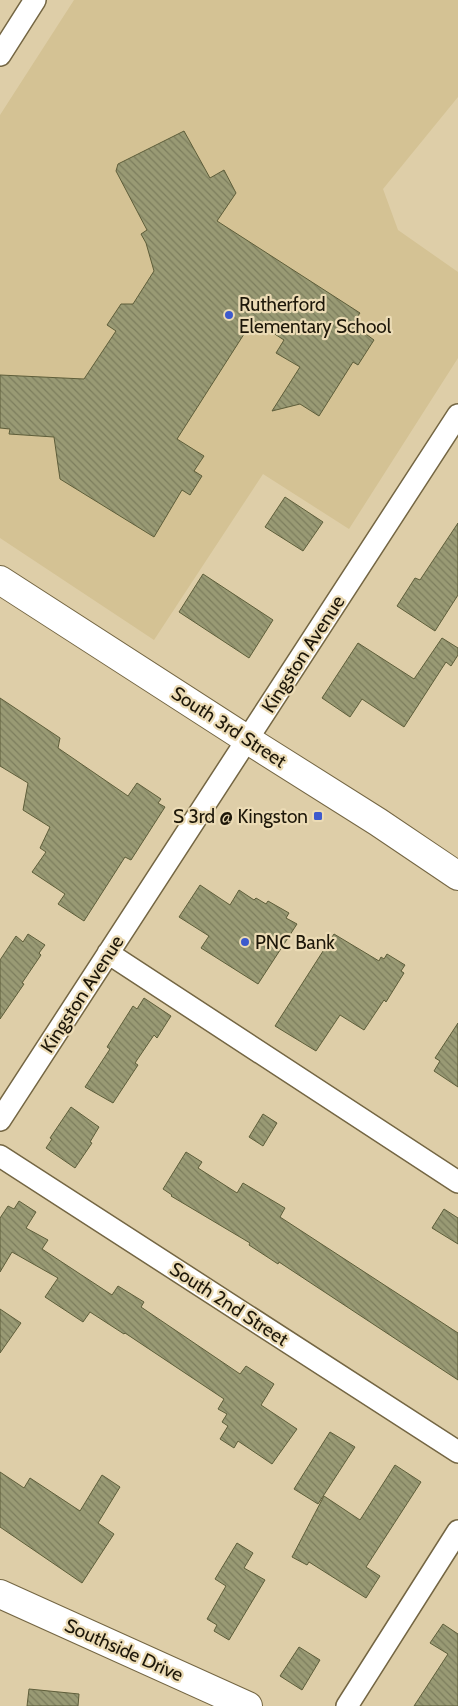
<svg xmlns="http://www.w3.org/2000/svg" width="458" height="1706" font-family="Cabin,sans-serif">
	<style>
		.built { fill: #d4c294 }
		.building { fill: url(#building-back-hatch); stroke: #5e5e3a }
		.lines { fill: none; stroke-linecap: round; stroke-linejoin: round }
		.street-casing { stroke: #746643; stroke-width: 24 }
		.secondary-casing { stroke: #746643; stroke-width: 30 }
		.street { stroke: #fff; stroke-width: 21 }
		.secondary { stroke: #fff; stroke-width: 28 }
		.poi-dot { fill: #3d5acd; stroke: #ebdbb5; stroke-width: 2 }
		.labels { text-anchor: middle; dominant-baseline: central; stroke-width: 4.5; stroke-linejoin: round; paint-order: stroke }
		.poi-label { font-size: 19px; fill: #1d1709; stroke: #ebdbb5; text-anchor: start }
		.street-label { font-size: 19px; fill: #1d1709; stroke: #ebdbb5 }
	</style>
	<defs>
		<pattern id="building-back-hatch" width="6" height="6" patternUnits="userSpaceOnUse" patternTransform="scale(1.25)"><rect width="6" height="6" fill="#999a74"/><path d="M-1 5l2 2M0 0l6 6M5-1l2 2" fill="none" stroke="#7c7d5d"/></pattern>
	</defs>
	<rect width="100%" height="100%" fill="#decea8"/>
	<path class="built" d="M74,0H458V97L383,189L398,230L458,272V358L349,529L263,474L154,640L0,538V115Z"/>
	<path class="building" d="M184,131L210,178L224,170L236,193L217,221L360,313L352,324L374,340L358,365L353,362L319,416L300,404L272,411L300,367L276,353L284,340L253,320L177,439L204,456L194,471L202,476L190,495L182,490L154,537L60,479L54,437L9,434L10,429L0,428V375L84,379L116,331L107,325L121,304H133L154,271L146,243L141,234L147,230L116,171L118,164Z
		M285,497L323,522L303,551L265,527Z
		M458,523V595L435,631L397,606L415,578L420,580Z
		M203,574L273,620L249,658L179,612Z
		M442,638L458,648V655L451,666L446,662L404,727L362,699L350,717L322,698L358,643L414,679Z
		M0,698L60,738L58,748L128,796L137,783L161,799L158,803L165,807L131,860L125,857L84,921L58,904L65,894L32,872L46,852L40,848L50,827L23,810L28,783L0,766Z
		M200,885L230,905L239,890L254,900L256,898L266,904L268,901L289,913L286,918L297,924L258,984L201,948L209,936L179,917Z
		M28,934L45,945L39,953L41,955L22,983L24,984L0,1019V960L16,936L23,942Z
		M334,934L379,961L381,957L384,959L387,954L405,965L401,971L404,973L386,1002L384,1000L364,1030L340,1015L316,1051L275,1026Z
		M144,998L171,1016L157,1038L154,1035L135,1063L138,1065L113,1103L85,1087L110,1049L107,1047L133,1006L137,1009Z
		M458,1023V1087L434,1071L440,1061L435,1058Z
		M71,1107L99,1127L90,1142L92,1143L75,1168L46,1148L52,1139L50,1138Z
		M263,1114L277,1123L263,1146L249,1137Z
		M186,1152L202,1162L198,1168L237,1193L243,1183L285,1208L280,1217L458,1333V1380L279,1262L278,1264L249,1245L250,1243L171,1196L172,1195L163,1189Z
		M19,1201L36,1212L26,1228L48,1240L42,1249L112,1295L118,1286L144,1302L141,1307L240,1374L246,1366L274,1384L261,1405L297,1429L272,1464L238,1441L234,1448L220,1439L228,1426L222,1422L227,1414L218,1409L224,1399L125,1333L124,1334L90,1312L83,1322L45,1297L58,1278L12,1252L0,1272V1218L8,1206L14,1209Z
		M444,1209L458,1218V1244L432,1228Z
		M0,1309L21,1323L0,1353Z
		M330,1432L355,1447L318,1504L294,1489Z
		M395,1465L421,1482L366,1567L380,1576L366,1598L309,1562L307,1565L292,1557L324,1496L360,1520Z
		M0,1472L24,1488L30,1478L80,1511L102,1475L120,1487L98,1523L114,1534L82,1583L0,1527Z
		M237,1543L253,1553L244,1568L265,1580L229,1640L214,1631L217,1625L207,1619L226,1586L215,1579Z
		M443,1624L458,1634V1706H414L448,1654L430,1643Z
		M299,1647L320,1660L302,1690L280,1676Z
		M29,1689L79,1694L78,1706H27Z"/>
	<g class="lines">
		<defs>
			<path id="street" d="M0,55L35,0
				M108,953L458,1182
				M0,1120L458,415
				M0,1156L458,1452
				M347,1706L458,1531"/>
			<path id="secondary" d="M0,580L248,740L378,822L458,876
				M0,1594L248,1706"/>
		</defs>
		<use href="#street" class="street-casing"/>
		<use href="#secondary" class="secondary-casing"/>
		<use href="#street" class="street"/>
		<use href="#secondary" class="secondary"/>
	</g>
	<g class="poi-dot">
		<circle cx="229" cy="315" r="5"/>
		<rect x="313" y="811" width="10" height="10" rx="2.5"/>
		<circle cx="245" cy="942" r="5"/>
	</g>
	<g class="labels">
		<g class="poi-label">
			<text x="239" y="304">Rutherford<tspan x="239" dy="22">Elementary School</tspan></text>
			<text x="308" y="816" text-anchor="end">S 3rd @ Kingston</text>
			<text x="255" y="942">PNC Bank</text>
		</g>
		<g class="street-label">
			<text transform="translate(303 654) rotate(-57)">Kingston Avenue</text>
			<text transform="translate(229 727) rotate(33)">South 3rd Street</text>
			<text transform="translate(82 994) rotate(-57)">Kingston Avenue</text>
			<text transform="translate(229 1304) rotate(33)">South 2nd Street</text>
			<text transform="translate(124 1650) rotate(24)">Southside Drive</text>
		</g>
	</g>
</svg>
